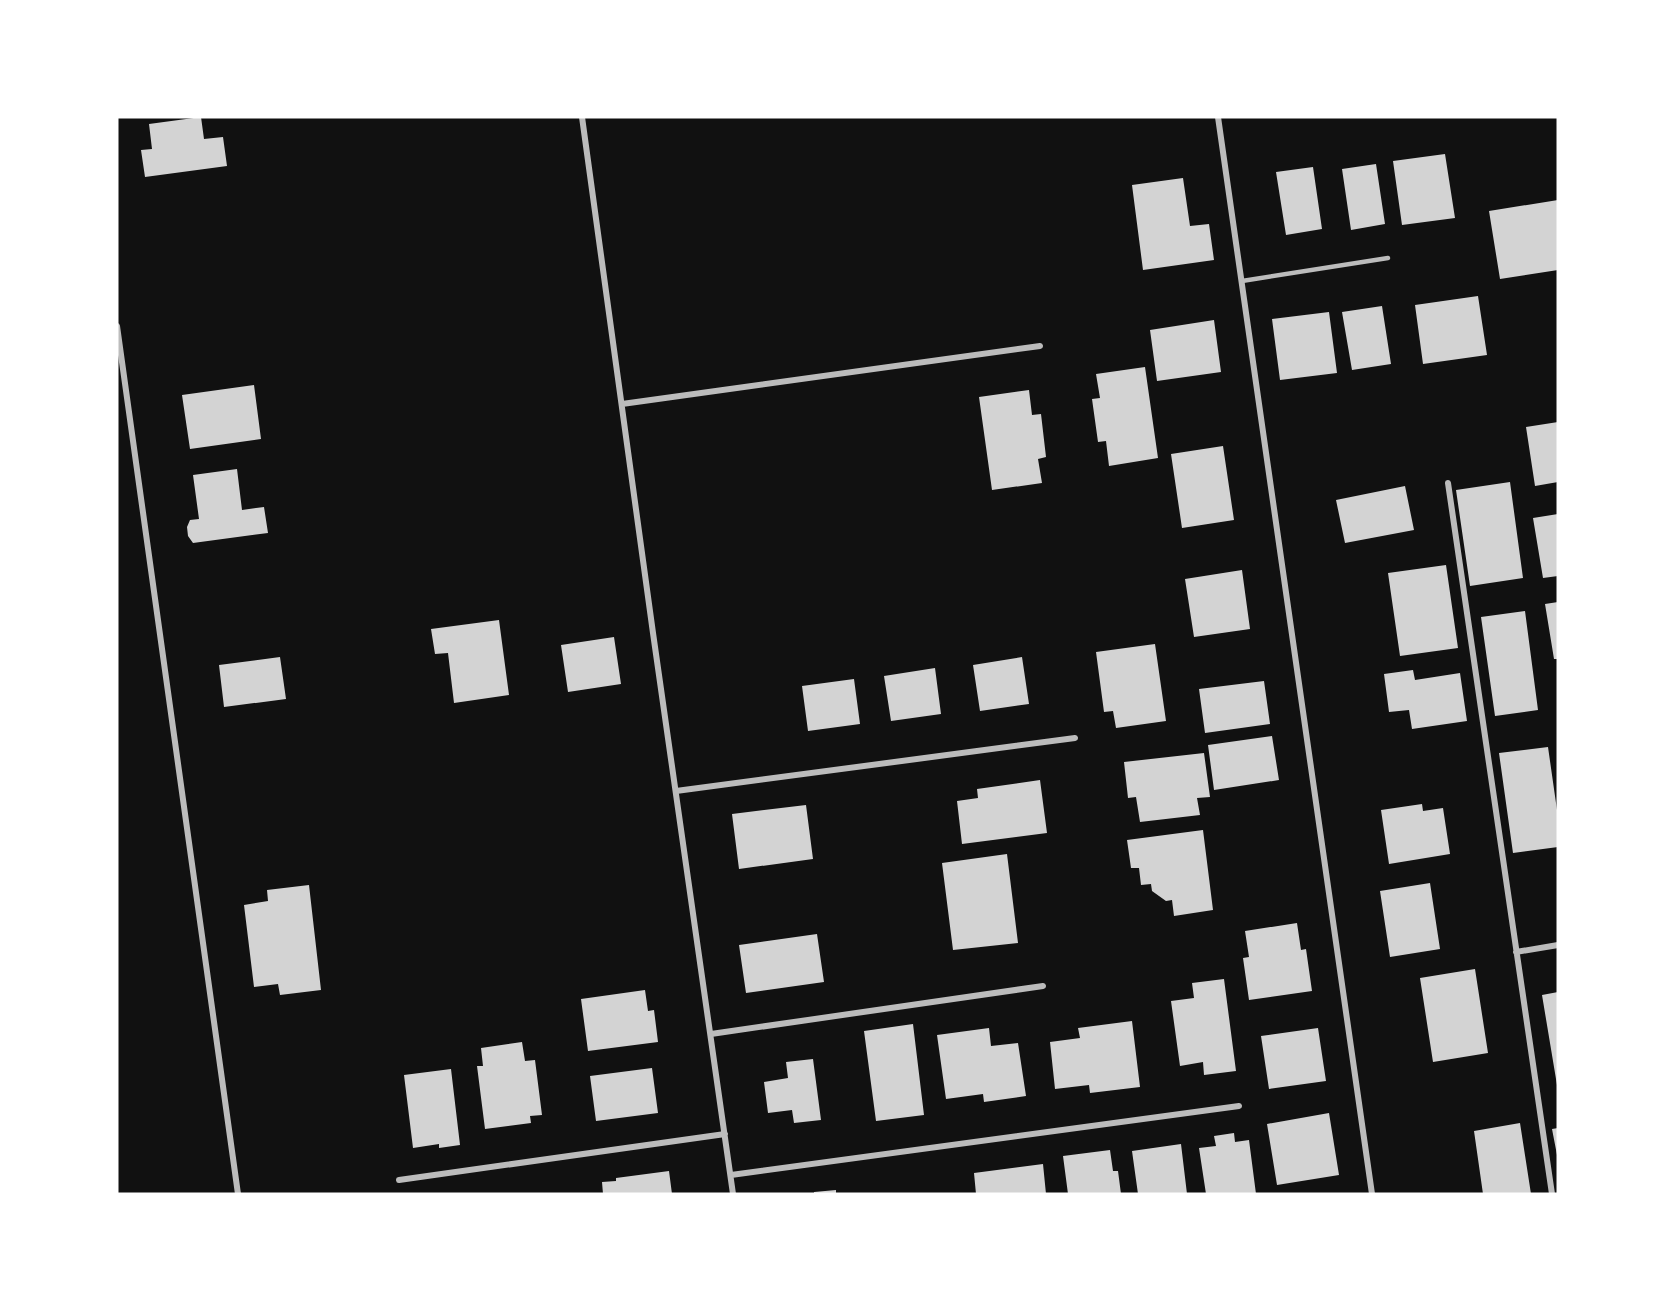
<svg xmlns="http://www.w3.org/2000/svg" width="1675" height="1311" font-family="Quicksand,sans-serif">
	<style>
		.building { fill: #d3d3d3 }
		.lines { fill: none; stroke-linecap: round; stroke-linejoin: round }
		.service { stroke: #bcbcbc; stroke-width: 4.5 }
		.minor { stroke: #bcbcbc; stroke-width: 6 }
	</style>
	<rect width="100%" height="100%" fill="#111"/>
	<path class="building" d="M201,117L204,139L223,137L227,166L145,177L141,150L152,149L149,124Z
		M1445,154L1455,218L1402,225L1393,161Z
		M1376,164L1385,224L1351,230L1342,169Z
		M1313,167L1322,229L1286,235L1276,172Z
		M1183,178L1190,226L1209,224L1214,260L1143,270L1132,185Z
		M1558,200V270L1500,279L1489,211Z
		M1478,296L1487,355L1423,364L1415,305Z
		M1382,306L1391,364L1352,370L1342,312Z
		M1329,312L1337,373L1280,380L1272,319Z
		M1214,320L1221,372L1157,381L1150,330Z
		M1145,367L1158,458L1109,466L1106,441L1098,442L1092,399L1100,398L1096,374Z
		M254,385L261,439L190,449L182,395Z
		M1029,390L1032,415L1041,414L1046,457L1038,459L1042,483L992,490L979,397Z
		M1558,422V482L1535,486L1526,427Z
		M1223,446L1234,520L1182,528L1171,454Z
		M237,469L242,510L264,507L268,533L193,543L188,536L187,527L190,520L199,519L193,475Z
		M1510,482L1523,578L1470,586L1456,490Z
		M1405,486L1414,530L1345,543L1336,500Z
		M1558,514V576L1543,578L1533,518Z
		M1446,565L1458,648L1400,656L1388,573Z
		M1242,570L1250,629L1194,637L1185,579Z
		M1558,602V659H1554L1545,604Z
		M1525,611L1538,710L1495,716L1481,617Z
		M499,620L509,695L454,703L448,653L435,654L431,629Z
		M614,637L621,684L568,692L561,645Z
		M1155,644L1166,721L1116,728L1113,711L1104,712L1096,652Z
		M280,657L286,699L224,707L219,665Z
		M1022,657L1029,704L980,711L973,665Z
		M935,668L941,714L891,721L884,676Z
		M1413,670L1415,680L1460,673L1467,721L1412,729L1409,710L1389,712L1384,674Z
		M854,679L860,724L808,731L802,686Z
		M1264,681L1270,724L1205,733L1199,689Z
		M1272,736L1279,780L1214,790L1208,745Z
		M1548,747L1558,817V847L1513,853L1499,753Z
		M1204,753L1210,797L1197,798L1200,815L1140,822L1136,797L1128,798L1124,762Z
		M1040,780L1047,833L962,844L957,801L978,798L977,789Z
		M1422,804L1423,811L1443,808L1450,854L1389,864L1381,810Z
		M806,805L813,859L739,869L732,814Z
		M1203,830L1213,910L1174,916L1172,900L1166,901L1152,891L1151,884L1141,885L1139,868H1131L1127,840Z
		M1007,854L1018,943L953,950L942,863Z
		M1430,883L1440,949L1390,957L1380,891Z
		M309,885L321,990L280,995L278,984L254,987L244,905L268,901L267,890Z
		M1297,923L1301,950L1306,949L1312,991L1249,1000L1243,958L1249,957L1245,931Z
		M817,934L824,982L746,993L739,945Z
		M1475,969L1488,1053L1433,1062L1420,978Z
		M1224,979L1236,1071L1204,1075L1203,1062L1180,1066L1171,1001L1194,998L1192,983Z
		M645,990L648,1011L654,1010L658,1042L588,1051L581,999Z
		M1558,992V1085H1557L1542,995Z
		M1132,1021L1140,1087L1090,1093L1089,1085L1055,1089L1050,1042L1080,1038L1078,1028Z
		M913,1024L924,1115L876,1121L864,1031Z
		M989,1028L991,1046L1018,1043L1026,1096L984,1102L983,1094L946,1099L937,1035Z
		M1318,1028L1326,1081L1269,1089L1261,1036Z
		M522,1042L525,1061L535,1060L542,1115L530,1116L531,1123L485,1129L477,1066H483L481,1048Z
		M813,1059L821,1120L794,1123L792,1110L768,1113L764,1082L788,1078L786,1062Z
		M652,1068L658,1113L596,1121L590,1076Z
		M451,1069L460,1145L439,1148V1144L413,1148L404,1075Z
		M1329,1113L1339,1175L1277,1185L1267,1124Z
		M1520,1123L1531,1194H1483L1474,1131Z
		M1558,1128V1155H1557L1552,1129Z
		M1234,1133L1235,1142L1249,1140L1256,1194H1206L1199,1148L1216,1146L1214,1136Z
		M1181,1144L1187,1194H1138L1132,1151Z
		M1110,1150L1113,1171H1118L1121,1194H1068L1063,1156Z
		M1043,1164L1046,1194H976L974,1173Z
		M669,1171L672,1194H603L602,1182L616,1181V1178Z
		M836,1190V1194H814V1192Z"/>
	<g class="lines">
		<path class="service" d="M1242,281L1388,258"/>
		<path class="minor" d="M582,117L653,633L733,1194
			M1218,117L1372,1194
			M117,326L238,1194
			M622,404L1040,346
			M1448,483L1552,1194
			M676,791L1075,738
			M1516,952L1558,945
			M711,1034L1043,986
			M731,1175L1239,1106
			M399,1180L725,1134"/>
	</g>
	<rect width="1675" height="1311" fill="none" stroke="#ffffff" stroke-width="237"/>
</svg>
